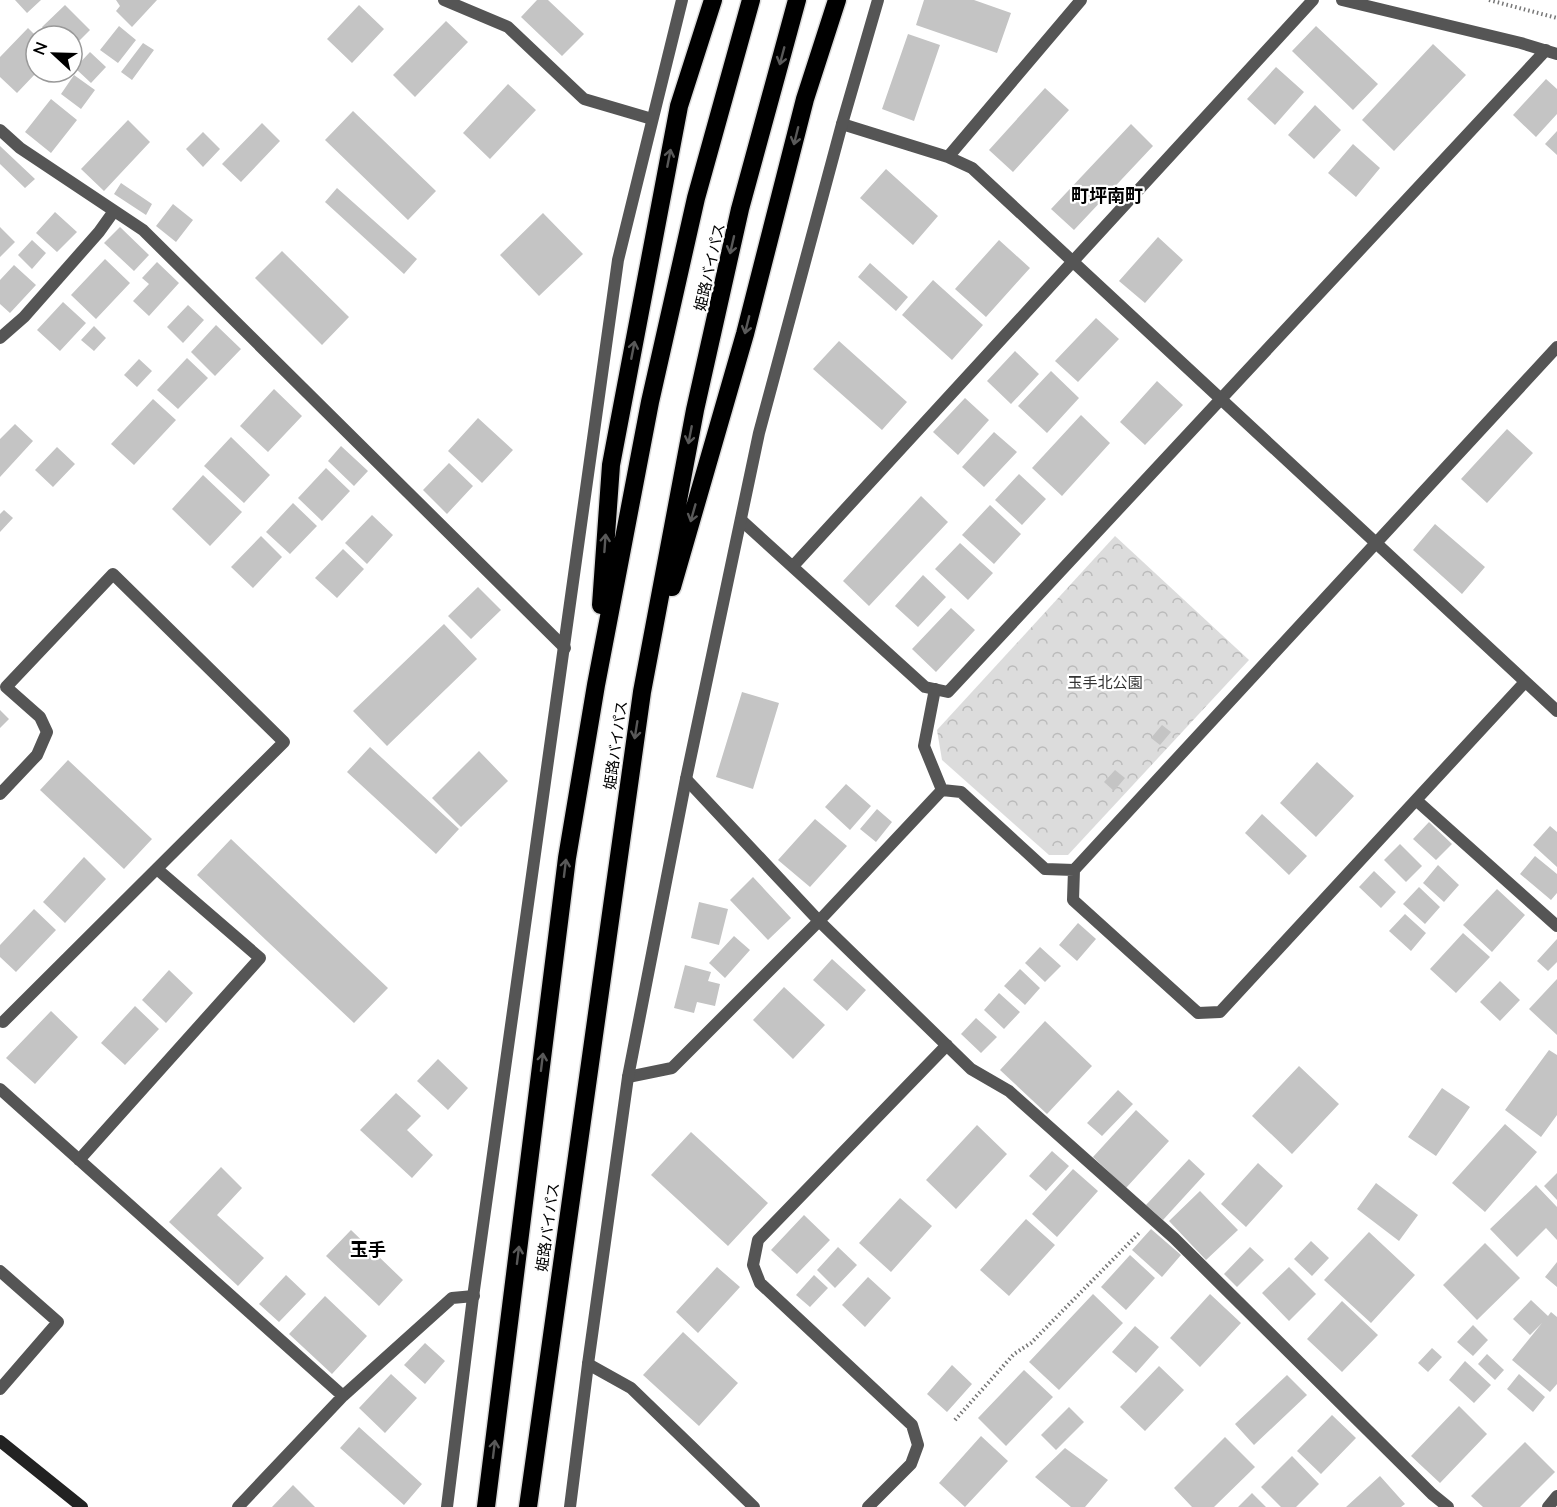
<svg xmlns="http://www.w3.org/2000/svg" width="1557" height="1507" font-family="Lato,'Noto Sans JP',sans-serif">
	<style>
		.park { fill: url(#park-crowns) }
		.building { fill: #c4c4c4 }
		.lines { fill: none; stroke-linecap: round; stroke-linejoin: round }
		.motorway-casing { stroke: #dbdbdb; stroke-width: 21 }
		.path { stroke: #777; stroke-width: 4; stroke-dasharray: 1.5 3; stroke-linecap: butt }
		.minor { stroke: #555; stroke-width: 12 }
		.tertiary { stroke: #555; stroke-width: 12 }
		.secondary { stroke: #222; stroke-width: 12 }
		.motorway { stroke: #000; stroke-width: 18 }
		.oneway { stroke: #595959 }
		.labels { text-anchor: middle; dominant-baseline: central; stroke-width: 4.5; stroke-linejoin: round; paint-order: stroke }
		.street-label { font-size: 15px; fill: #000; stroke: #fff }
		.park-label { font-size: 15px; fill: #333; stroke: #fff }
		.quarter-label { font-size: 18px; font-weight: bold; fill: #000; stroke: #fff }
	</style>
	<defs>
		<pattern id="park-crowns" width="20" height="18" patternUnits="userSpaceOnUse" patternTransform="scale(1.5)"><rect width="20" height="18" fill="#dcdcdc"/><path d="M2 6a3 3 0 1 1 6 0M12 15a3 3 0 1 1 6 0" fill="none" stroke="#bbb"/></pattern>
	</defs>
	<rect width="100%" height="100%" fill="#fff"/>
	<path class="park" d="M1115,536L1249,660L1068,855H1049L942,760L937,730Z"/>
	<path class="building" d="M15,0H41L27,13Z
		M116,0H157L132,27L116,11L120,6Z
		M537,0H548L584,34L562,56L521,17Z
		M924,0H974L1011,13L997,53L916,25Z
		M65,5L90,30L72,48V36H51L42,27Z
		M359,5L384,29L352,63L327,39Z
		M446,21L468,42L415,97L393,75Z
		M119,26L136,40L118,63L100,50Z
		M1316,26L1378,84L1353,110L1292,51Z
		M28,28L36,36V73L17,93L0,77V57Z
		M908,34L940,45L914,121L882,109Z
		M143,43L154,50L132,80L121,72Z
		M1433,44L1466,75L1394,151L1362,120Z
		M90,52L106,67L91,83L75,68Z
		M1276,67L1304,92L1275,125L1247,99Z
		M74,75L95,90L81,109L61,94Z
		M1546,79L1557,89V114L1536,137L1513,115Z
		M508,84L536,110L490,159L463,133Z
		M1045,88L1069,110L1013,172L989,150Z
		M51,99L77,120L51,153L25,132Z
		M1315,105L1341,130L1314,159L1288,135Z
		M353,111L436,191L408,220L325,140Z
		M128,120L150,142L104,191L81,169Z
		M262,123L280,141L241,182L222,164Z
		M1131,124L1153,146L1074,230L1051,209Z
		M1557,131V155L1545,144Z
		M203,132L220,149L203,167L186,149Z
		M1353,144L1380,168L1356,197L1328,173Z
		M0,146L35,179L25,188L0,164Z
		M886,169L938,216L913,245L860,198Z
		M121,183L152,204L146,215L114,194Z
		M337,188L417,259L404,274L325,202Z
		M173,204L193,220L176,242L156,226Z
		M55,212L77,232L57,252L36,233Z
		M543,213L583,254L539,296L500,255Z
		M0,227L15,242L0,257Z
		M120,227L149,255L134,271L104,243Z
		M1158,237L1183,260L1145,303L1119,281Z
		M32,240L46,253L32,269L18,255Z
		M999,240L1030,268L986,317L955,289Z
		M282,251L349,317L322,345L255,278Z
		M105,259L130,283L96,319L71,295Z
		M157,262L179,283L149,316L133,301L149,284L142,278Z
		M870,263L908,297L896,311L858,277Z
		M14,265L36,285L10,313L0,304V280Z
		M933,280L983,325L952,360L902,315Z
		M63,302L86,323L60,351L37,330Z
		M188,305L204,320L183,343L167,327Z
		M1096,318L1119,339L1078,382L1055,361Z
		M216,325L241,349L215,376L191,352Z
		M94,326L106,338L94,351L81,340Z
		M839,341L907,402L882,430L813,369Z
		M1015,351L1039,374L1011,404L987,381Z
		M187,358L208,378L178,409L157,390Z
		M139,359L152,371L137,387L124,375Z
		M1051,371L1079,398L1047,433L1018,406Z
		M1157,381L1183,405L1145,445L1120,422Z
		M274,389L302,416L268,452L240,426Z
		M965,398L989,420L958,455L933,432Z
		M153,399L176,420L134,465L111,444Z
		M1081,415L1110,443L1062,496L1032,468Z
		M478,418L513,450L482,483L448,451Z
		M15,424L33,441L0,477V439Z
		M1507,429L1533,453L1487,503L1461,479Z
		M994,432L1017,452L984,487L962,467Z
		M231,437L270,475L244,503L204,466Z
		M341,446L368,471L354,486L328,461Z
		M57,447L75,464L53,487L35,470Z
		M449,463L473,486L447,514L423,490Z
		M326,468L350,491L322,521L298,498Z
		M1019,474L1046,499L1022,525L995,500Z
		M203,475L242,512L210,546L172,509Z
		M921,496L948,522L869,606L843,581Z
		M293,503L317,526L290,554L266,532Z
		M990,505L1021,534L994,564L962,535Z
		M4,510L13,518L0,532V514Z
		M372,515L393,535L367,564L345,543Z
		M1435,524L1485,567L1462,594L1413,550Z
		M261,536L282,557L253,588L231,567Z
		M960,543L993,573L968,600L935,569Z
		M343,549L364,569L337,598L315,578Z
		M923,575L946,597L918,627L895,606Z
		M478,587L501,610L471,639L448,616Z
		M951,608L975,630L936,672L912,649Z
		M444,624L477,659L387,746L353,711Z
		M742,692L779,703L753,789L716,777Z
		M0,710L9,719L0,728Z
		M1162,725L1171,732L1160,745L1151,738Z
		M370,747L459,829L436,854L347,772Z
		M479,751L508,781L461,827L432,798Z
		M68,760L152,839L124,869L40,790Z
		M1317,762L1354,796L1316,837L1280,803Z
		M1115,770L1125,778L1114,791L1104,782Z
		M846,784L871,806L850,830L825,807Z
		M877,809L892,822L876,842L860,829Z
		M1262,814L1307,856L1289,875L1245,833Z
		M815,819L847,846L810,887L778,860Z
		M1429,822L1452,844L1436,860L1413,839Z
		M1550,826L1557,832V867L1533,845Z
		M231,839L388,988L354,1023L197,875Z
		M1400,844L1422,866L1406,882L1384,860Z
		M1535,856L1557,874V893L1551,900L1520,874Z
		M84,857L106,879L65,923L43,902Z
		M1438,865L1459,885L1444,902L1423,883Z
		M1374,871L1396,892L1381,908L1359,887Z
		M753,877L791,918L768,940L730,900Z
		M1419,887L1440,907L1425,924L1403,904Z
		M1497,889L1525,915L1492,952L1463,925Z
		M699,902L728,909L719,945L691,938Z
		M34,909L56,930L16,972L0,957V945Z
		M1405,914L1426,933L1411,951L1389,931Z
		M1078,923L1096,939L1077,961L1059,945Z
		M1463,933L1490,957L1456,993L1430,969Z
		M734,936L750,950L725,978L709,963Z
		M1557,939V962L1548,971L1537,961Z
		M1040,947L1061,966L1045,982L1025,963Z
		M832,959L866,990L847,1011L813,980Z
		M685,965L711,972L708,981L720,984L715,1006L697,1002L694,1013L674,1008Z
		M1020,969L1040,988L1025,1005L1004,986Z
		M169,970L193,993L166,1023L142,1000Z
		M1557,979V1035L1529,1009Z
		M1500,981L1520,1000L1500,1021L1480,1002Z
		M784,987L825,1025L793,1059L753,1020Z
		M999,993L1020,1012L1004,1029L984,1010Z
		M135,1006L159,1029L125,1065L101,1043Z
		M51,1011L78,1037L35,1084L6,1058Z
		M976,1018L997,1037L981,1053L961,1034Z
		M1045,1021L1092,1066L1047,1114L1000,1070Z
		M1549,1050L1557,1055V1115L1541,1137L1505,1110Z
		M438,1059L468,1088L448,1110L417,1081Z
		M1299,1066L1339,1104L1292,1154L1252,1116Z
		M1442,1088L1470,1107L1436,1156L1408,1137Z
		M1118,1090L1133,1104L1102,1136L1087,1123Z
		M396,1093L421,1116L407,1130L433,1155L412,1178L360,1130Z
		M1136,1110L1169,1141L1126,1188L1093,1157Z
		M1505,1124L1537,1152L1485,1212L1452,1183Z
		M977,1125L1007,1154L956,1209L926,1180Z
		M691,1132L768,1203L728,1246L651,1175Z
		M1052,1151L1069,1166L1046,1191L1029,1176Z
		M1189,1159L1205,1174L1163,1220L1146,1205Z
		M1258,1163L1283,1186L1246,1227L1221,1204Z
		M221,1167L242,1188L217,1215L264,1258L238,1286L169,1222Z
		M1073,1169L1098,1191L1057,1237L1032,1214Z
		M1557,1173V1200L1544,1186Z
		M1376,1183L1418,1215L1399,1241L1357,1209Z
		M1536,1185L1557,1207V1240L1546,1228L1517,1257L1490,1229Z
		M1200,1191L1238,1230L1206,1260L1169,1221Z
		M900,1198L932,1226L891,1272L859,1243Z
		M804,1215L830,1240L797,1274L771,1250Z
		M1026,1219L1055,1245L1009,1296L980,1270Z
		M1151,1229L1181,1255L1162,1277L1132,1250Z
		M351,1230L403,1280L379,1306L326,1256Z
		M1369,1232L1415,1275L1371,1323L1324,1280Z
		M1311,1241L1329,1258L1312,1276L1294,1259Z
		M1485,1243L1520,1278L1477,1320L1443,1285Z
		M838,1247L857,1265L835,1288L817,1270Z
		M1250,1247L1264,1260L1237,1287L1224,1274Z
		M1130,1255L1155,1278L1126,1310L1101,1287Z
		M1557,1262V1287L1545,1277Z
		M717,1267L740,1287L698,1333L676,1312Z
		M1289,1267L1316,1294L1289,1321L1262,1293Z
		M286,1275L306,1294L279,1322L259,1304Z
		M814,1275L828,1288L810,1307L796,1295Z
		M868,1277L891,1298L865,1327L842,1305Z
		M1093,1294L1123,1323L1059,1390L1029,1362Z
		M1210,1294L1241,1323L1200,1367L1170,1338Z
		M325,1296L367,1336L332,1374L289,1334Z
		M1531,1300L1548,1316L1551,1312L1557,1317V1384L1550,1392L1512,1360L1542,1323L1530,1335L1513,1319Z
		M1342,1301L1378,1335L1342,1372L1307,1339Z
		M1473,1325L1488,1340L1473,1356L1457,1342Z
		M1135,1326L1159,1347L1136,1373L1112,1352Z
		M683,1332L738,1383L699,1426L643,1375Z
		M425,1343L445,1361L425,1384L404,1365Z
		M1432,1348L1442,1357L1428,1372L1418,1363Z
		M1487,1354L1504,1370L1495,1380L1478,1364Z
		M1465,1361L1491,1385L1474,1403L1449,1380Z
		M952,1365L972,1384L947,1412L927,1394Z
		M1159,1366L1184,1390L1145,1431L1120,1407Z
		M1024,1370L1053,1397L1006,1446L978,1418Z
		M391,1374L417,1398L385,1433L359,1408Z
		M1519,1374L1545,1397L1533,1412L1507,1389Z
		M1287,1375L1307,1395L1254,1445L1235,1424Z
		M1459,1406L1487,1434L1440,1483L1411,1456Z
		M1069,1407L1084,1422L1056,1450L1041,1435Z
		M1332,1415L1356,1438L1321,1474L1297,1451Z
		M359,1427L422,1484L404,1505L340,1448Z
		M981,1436L1008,1461L965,1507L939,1483Z
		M1225,1437L1255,1467L1214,1507H1192L1174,1488Z
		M1525,1442L1555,1472L1520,1507H1483L1471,1496Z
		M1065,1448L1108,1480L1085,1507H1071L1035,1477Z
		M1292,1456L1319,1484L1296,1507H1281L1261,1487Z
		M1380,1476L1405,1504L1401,1507H1346Z
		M293,1485L315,1507H272Z
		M1252,1493L1266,1507H1238Z"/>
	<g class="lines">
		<defs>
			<path id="motorway" d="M672,587L745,334L805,99L837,0
				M601,605L611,465L679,106L713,0
				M486,1507L567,858L596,685L650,402L696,198L751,0
				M528,1507L642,692L695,410L740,209L797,0"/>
		</defs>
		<use href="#motorway" class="motorway-casing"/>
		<path class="path" d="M1489,0L1557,18
			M955,1420L1014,1354L1031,1343L1139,1233"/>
		<path class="minor" d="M444,0L508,27L584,99L652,119
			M1342,0L1521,43L1557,54
			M842,124L948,157L972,168L1557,711
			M0,130L20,148L143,230L565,648
			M948,157L1081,0
			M0,338L24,317L99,232L114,211
			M741,520L925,687L948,692L1546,50
			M794,565L1313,0
			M686,779L819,921L971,1069L1009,1091L1174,1238L1432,1494L1448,1507
			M942,790L961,792L1045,869L1074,870L1557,347
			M0,794L37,755L47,732L40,717L6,687L113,574L284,742L3,1022
			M1416,800L1557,926
			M1074,870L1073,900L1198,1013L1220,1012L1525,682
			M628,1077L672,1068L819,921L942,790L924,746L935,689
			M0,1089L343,1396
			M79,1160L260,958L157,869
			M0,1271L58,1322L0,1389
			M588,1364L631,1388L754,1507
			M238,1507L343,1396L452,1298L474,1296
			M868,1507L911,1464L918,1445L912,1425L760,1283L753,1265L758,1240L947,1045
			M1548,1507L1557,1496"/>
		<path class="tertiary" d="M447,1507L473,1297L618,260L682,0
			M570,1507L588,1364L628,1077L686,779L759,433L842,124L878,0"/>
		<path class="secondary" d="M0,1441L82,1507"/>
		<use href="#motorway" class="motorway"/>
	</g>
	<defs><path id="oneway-shaft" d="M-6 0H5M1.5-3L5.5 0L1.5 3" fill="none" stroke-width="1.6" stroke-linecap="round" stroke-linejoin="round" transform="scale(1.5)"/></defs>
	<g class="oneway">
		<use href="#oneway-shaft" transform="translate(782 56) rotate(105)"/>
		<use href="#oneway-shaft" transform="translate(796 136) rotate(104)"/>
		<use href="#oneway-shaft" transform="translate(669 158) rotate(-79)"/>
		<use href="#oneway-shaft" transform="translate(732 245) rotate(103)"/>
		<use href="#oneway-shaft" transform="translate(747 325) rotate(104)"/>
		<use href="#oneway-shaft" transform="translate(633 350) rotate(-79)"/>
		<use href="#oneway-shaft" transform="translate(690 435) rotate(101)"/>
		<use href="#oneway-shaft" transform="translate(693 513) rotate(106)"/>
		<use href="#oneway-shaft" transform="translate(605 543) rotate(-86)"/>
		<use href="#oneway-shaft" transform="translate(636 730) rotate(99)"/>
		<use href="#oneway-shaft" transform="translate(565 868) rotate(-83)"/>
		<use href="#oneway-shaft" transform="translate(542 1062) rotate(-83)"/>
		<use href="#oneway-shaft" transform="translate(518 1255) rotate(-83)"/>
		<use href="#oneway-shaft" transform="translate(494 1449) rotate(-83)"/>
	</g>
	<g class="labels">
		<g class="street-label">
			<text transform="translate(709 267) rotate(-77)">姫路バイパス</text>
			<text transform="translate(615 745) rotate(-82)">姫路バイパス</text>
			<text transform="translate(547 1227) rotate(-82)">姫路バイパス</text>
		</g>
		<g class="park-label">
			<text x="1105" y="682">玉手北公園</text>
		</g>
		<g class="quarter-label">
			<text x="1107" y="195">町坪南町</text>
			<text x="368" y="1249">玉手</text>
		</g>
	</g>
	<g transform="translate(54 54) rotate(292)"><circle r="28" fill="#ffffff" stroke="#999999" stroke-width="1.5"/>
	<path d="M0-4.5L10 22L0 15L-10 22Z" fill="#000000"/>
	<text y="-9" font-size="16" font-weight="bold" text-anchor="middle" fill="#000000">N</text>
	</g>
</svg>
